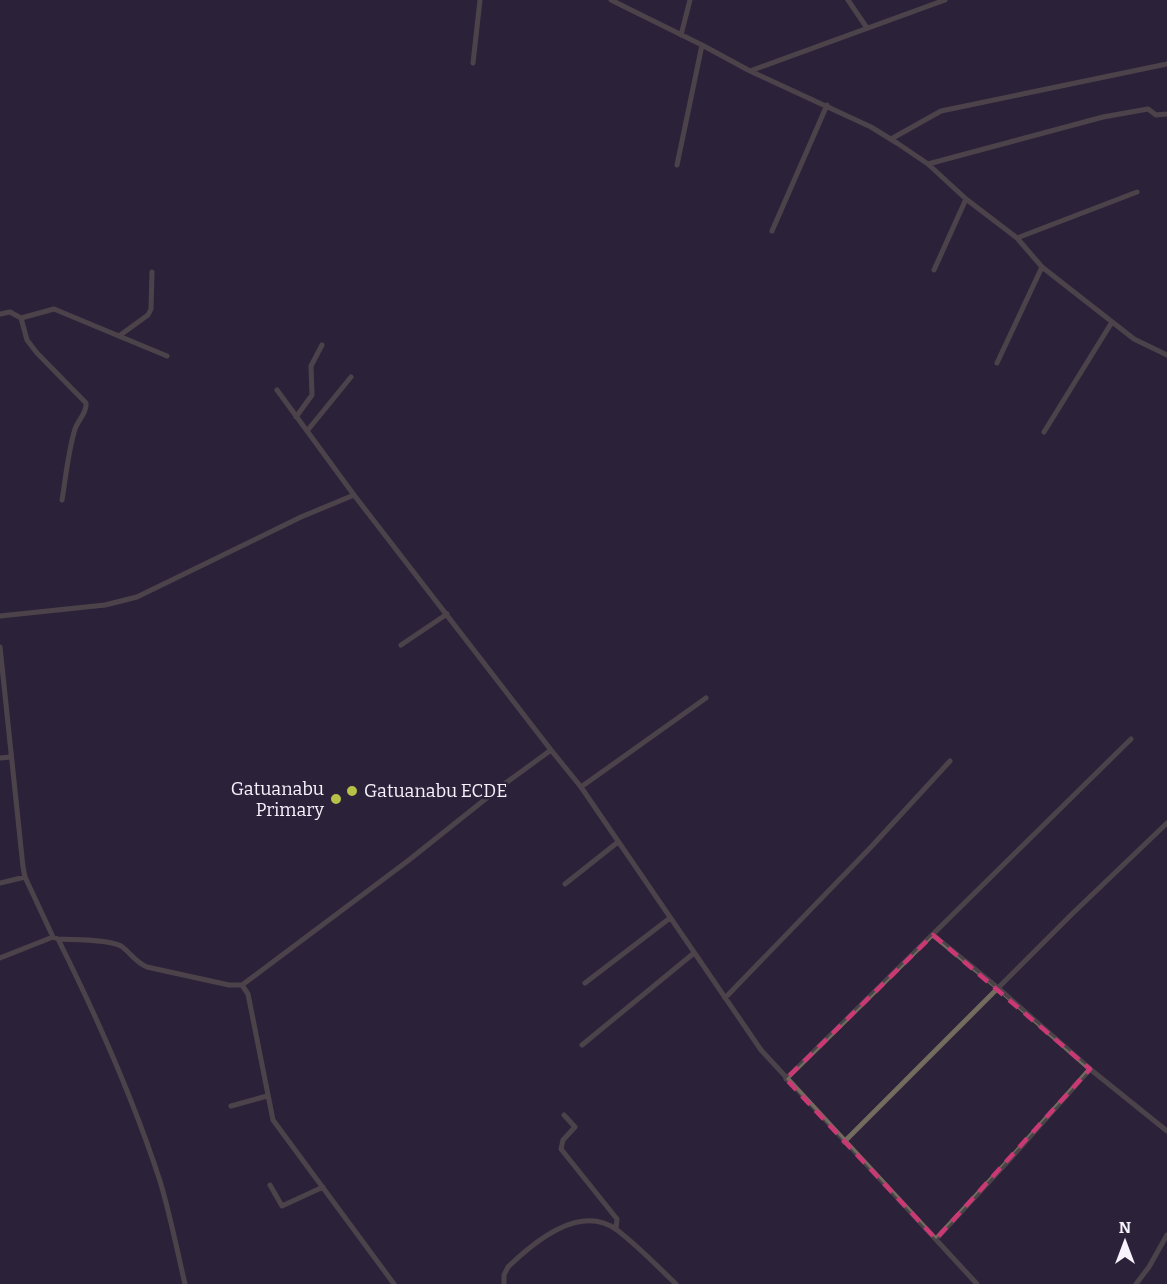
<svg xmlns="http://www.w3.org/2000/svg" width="1167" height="1284" font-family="Bitter,serif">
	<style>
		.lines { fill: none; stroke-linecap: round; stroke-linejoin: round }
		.street { stroke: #736b5e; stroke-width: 5 }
		.marked { fill: none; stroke: #ca3973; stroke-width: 4.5; stroke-dasharray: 12 8; stroke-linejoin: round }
		.poi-dot { fill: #b7c148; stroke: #2c223a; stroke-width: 2 }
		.labels { text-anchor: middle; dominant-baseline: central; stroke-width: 4.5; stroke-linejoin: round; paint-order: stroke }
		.poi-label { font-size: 18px; fill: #f7f3fd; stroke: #2c223a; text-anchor: end }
	</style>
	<rect width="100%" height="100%" fill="#2c223a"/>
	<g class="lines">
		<path class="street" d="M611,0L702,45L750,71L871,127L897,143L928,164L966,199L1017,238L1042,267L1134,339L1167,355
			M848,0L867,28
			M681,35L690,0
			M473,63L480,0
			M750,71L945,0
			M891,139L941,111L1167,64
			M928,164L1103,117L1148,109L1156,115L1167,114
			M677,165L702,45
			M772,231L827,105
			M1017,238L1137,192
			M934,270L966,199
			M0,314L10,312L21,318L54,309L167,356
			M21,318L27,340L37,353L86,403C87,413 78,420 75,429C68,452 66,476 62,500
			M119,336L148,315L151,309L152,272
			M997,363L1042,267
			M277,390L354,495L551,750L581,787L761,1050L977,1284
			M296,417L312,395L311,366L322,345
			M307,431L351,377
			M1044,432L1112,322
			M0,616L105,605L137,597L301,517L354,495
			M401,645L447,614
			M0,647L23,867L25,877L53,937L58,939C97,1017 133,1098 160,1181C170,1214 177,1250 185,1284
			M0,758L11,757
			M581,787L706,698
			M0,883L25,877
			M565,884L618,842
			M933,935L998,988L1090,1069L1167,1131
			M58,939C73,940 109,939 121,946C131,953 135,962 147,967L229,985H242L248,994L273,1120L394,1284
			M0,958L53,937
			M585,983L670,918
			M242,985L409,860L503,785L551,750
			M725,998L872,846L950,761
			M582,1045L694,953
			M786,1079L1131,739
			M231,1106L267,1096
			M564,1115L575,1127L563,1140L561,1149L617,1219L616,1229
			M844,1142L1072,914L1167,823
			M270,1185L282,1206L323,1187
			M936,1239L1010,1159L1090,1069
			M504,1284V1275L508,1267C534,1242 580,1203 617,1230C638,1246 657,1266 676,1284
			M1136,1284L1149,1267L1167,1235"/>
	</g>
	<path d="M0 0H1167V1284H0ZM933,935L1090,1069L936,1239L786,1079Z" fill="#2c223a" fill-opacity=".55" fill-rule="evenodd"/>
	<path class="marked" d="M933,935L1090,1069L936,1239L786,1079Z"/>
	<g class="poi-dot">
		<circle cx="352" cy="791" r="6"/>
		<circle cx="336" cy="799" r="6"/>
	</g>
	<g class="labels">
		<g class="poi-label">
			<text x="324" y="789">Gatuanabu<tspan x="324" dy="21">Primary</tspan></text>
			<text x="364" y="791" text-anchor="start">Gatuanabu ECDE</text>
		</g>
	</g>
	<g transform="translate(1125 1242)" stroke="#2c223a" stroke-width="4.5" paint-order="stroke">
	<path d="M0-4.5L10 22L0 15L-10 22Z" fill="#f7f3fd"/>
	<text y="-9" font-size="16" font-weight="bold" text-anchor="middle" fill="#f7f3fd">N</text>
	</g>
</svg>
